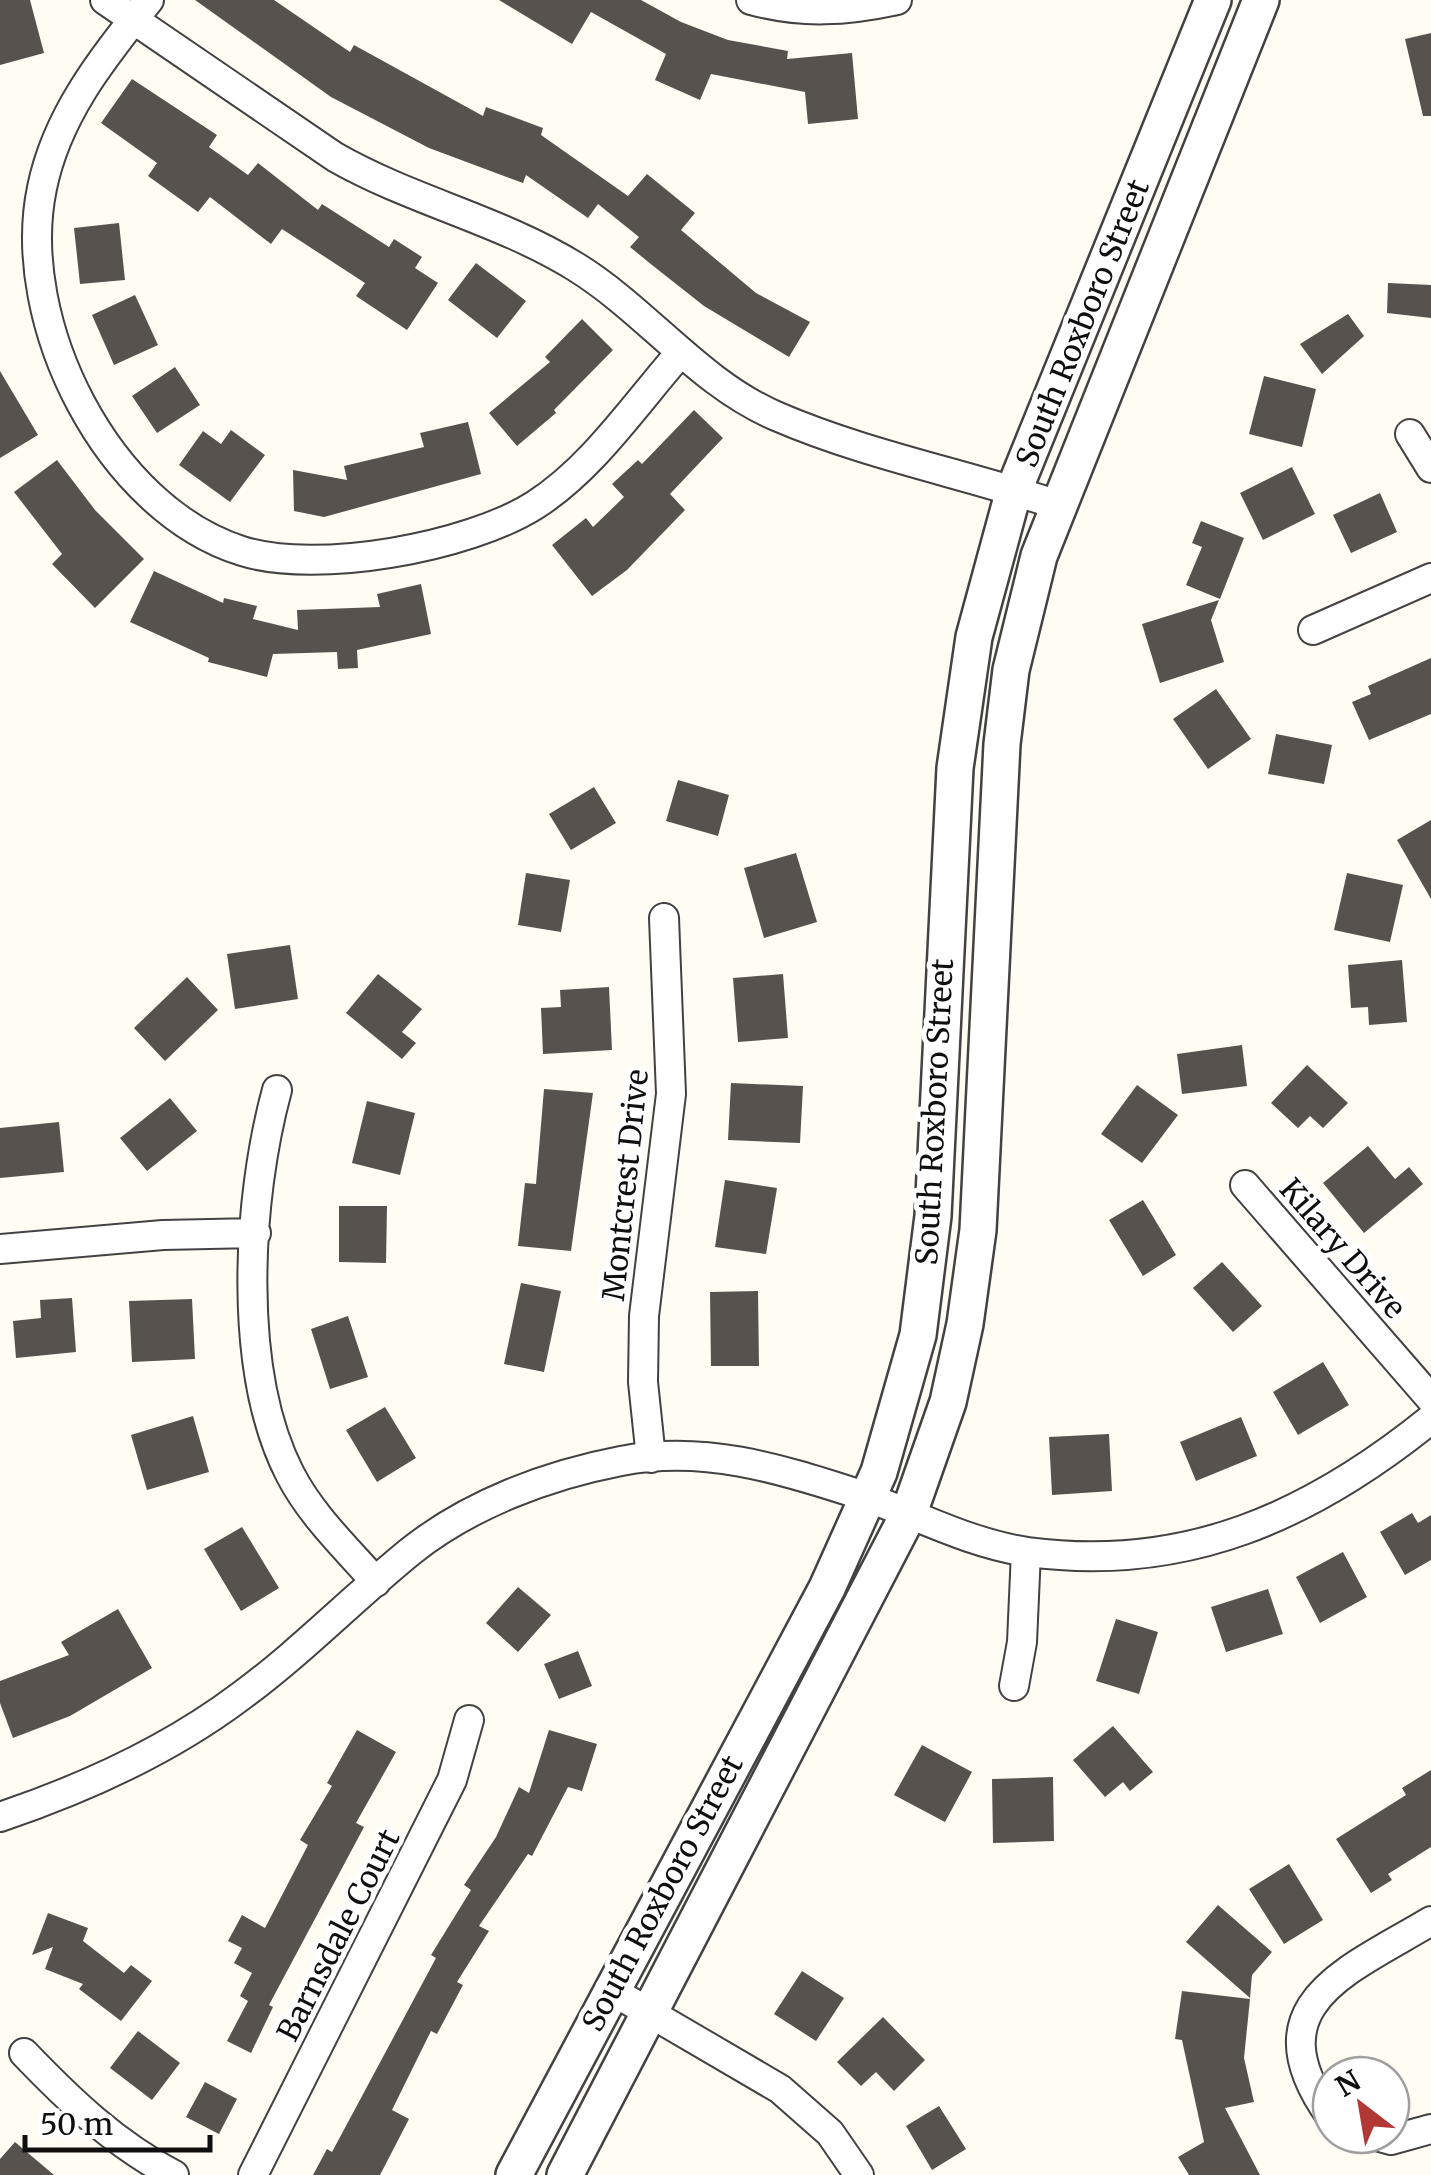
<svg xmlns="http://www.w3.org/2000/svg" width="1431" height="2175" font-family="Merriweather,serif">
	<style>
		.building { fill: #57524d }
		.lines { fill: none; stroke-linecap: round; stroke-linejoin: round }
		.minor-casing { stroke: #424242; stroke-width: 32 }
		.tertiary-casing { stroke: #424242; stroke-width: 40 }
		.minor { stroke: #fff; stroke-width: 28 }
		.tertiary { stroke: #fff; stroke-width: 35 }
		.labels { text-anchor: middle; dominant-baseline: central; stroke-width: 10; stroke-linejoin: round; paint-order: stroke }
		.street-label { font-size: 30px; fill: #0f0f0f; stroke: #fff }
	</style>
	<rect width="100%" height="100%" fill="#fefcf3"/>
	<path class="building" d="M0,0H30L44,53L0,65Z
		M195,0H274L350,52L354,45L483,116L486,107L543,128L541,135L628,196L647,174L695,213L681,230L756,293L810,322L789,357L704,306L652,265L630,247L639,237L598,204L588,218L526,175L523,183L429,148L331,97Z
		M499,0H641L681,22L728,40L788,51L787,59L852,53L858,119L808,124L805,92L711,74L700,100L655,80L666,54L591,12L572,44Z
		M1431,33V116H1423L1405,39Z
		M132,79L217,135L209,147L248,175L258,163L318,210L322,204L389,247L394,239L422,257L415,268L438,283L407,330L356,296L365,283L282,229L271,244L210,197L198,212L148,176L157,163L101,123Z
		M119,223L125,280L80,284L74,228Z
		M476,263L526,301L497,338L448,300Z
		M1388,283L1431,285V318L1387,313Z
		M135,295L158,345L114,365L92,315Z
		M1348,314L1364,336L1322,374L1300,344Z
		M582,319L613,350L554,410L556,413L517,446L489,413L550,362L545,357Z
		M175,367L200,405L157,433L132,396Z
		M0,371L38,435L0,458Z
		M1264,376L1316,389L1302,447L1249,434Z
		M694,410L723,438L670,494L685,510L627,570L592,596L552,545L586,518L593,527L624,497L612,484L638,460L642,464Z
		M468,422L481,474L324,517L294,511L293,470L347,480L344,466L424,447L420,433Z
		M231,430L265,455L230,502L179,465L203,431L221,444Z
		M57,460L95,510L144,559L95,608L52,564L62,554L14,492Z
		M1292,467L1315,514L1263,540L1240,493Z
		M1380,493L1397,532L1351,553L1333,515Z
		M1201,521L1244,538L1220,599L1186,585L1202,547L1192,543Z
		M154,571L223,603L224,598L257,606L253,619L298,630L297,610L380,607L377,594L421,584L431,634L357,650L358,668L338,669L337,652L273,654L267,677L208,662L209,658L130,622Z
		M1219,600L1211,620L1224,662L1160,683L1142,624Z
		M1431,658V714L1369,740L1352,702L1371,694L1368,686Z
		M1216,689L1251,739L1208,769L1173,719Z
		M1276,734L1332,745L1324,784L1268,774Z
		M678,780L729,795L718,836L666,821Z
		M594,787L616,823L571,850L549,814Z
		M1431,820V899L1397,840Z
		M796,853L817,922L764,938L744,868Z
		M526,873L570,880L561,932L518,925Z
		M1347,873L1403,885L1390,942L1334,930Z
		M290,945L298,999L235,1009L227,954Z
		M1402,960L1407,1022L1369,1025L1368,1007L1351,1008L1348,965Z
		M378,974L422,1009L402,1032L416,1043L402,1059L346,1013Z
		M783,974L788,1038L738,1042L733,978Z
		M187,977L218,1010L165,1061L134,1028Z
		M609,987L612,1050L543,1054L541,1008L561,1007L560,990Z
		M1242,1045L1247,1086L1182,1094L1177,1054Z
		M1307,1065L1348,1103L1323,1128L1310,1116L1298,1128L1271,1103Z
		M731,1083L803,1086L800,1143L728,1140Z
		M1137,1085L1178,1115L1142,1163L1101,1134Z
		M544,1089L593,1093L571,1251L518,1246L525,1183L536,1184Z
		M170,1098L197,1131L147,1171L120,1138Z
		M367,1101L415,1113L400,1175L352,1163Z
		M59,1122L64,1172L0,1178V1128Z
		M1368,1146L1395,1179L1409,1167L1423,1184L1364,1233L1323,1183Z
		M725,1180L777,1188L766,1254L715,1247Z
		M1143,1200L1176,1255L1143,1276L1109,1220Z
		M339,1206H387L386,1263L339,1262Z
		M1222,1262L1262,1306L1233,1332L1193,1288Z
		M521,1283L561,1291L544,1372L504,1364Z
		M758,1291L759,1366H711L710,1292Z
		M72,1298L76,1352L16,1358L13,1321L41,1318L40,1300Z
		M192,1299L195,1359L132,1362L129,1301Z
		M348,1316L368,1377L330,1389L311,1329Z
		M1323,1362L1349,1405L1298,1435L1273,1392Z
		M385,1407L416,1458L377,1482L346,1430Z
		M193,1416L209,1472L147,1490L131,1435Z
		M1241,1417L1257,1456L1196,1481L1180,1442Z
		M1109,1434L1112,1491L1052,1495L1049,1437Z
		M1412,1513L1418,1523L1431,1515V1560L1405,1575L1380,1532Z
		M242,1527L279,1588L241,1611L204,1549Z
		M1343,1552L1367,1597L1320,1623L1296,1577Z
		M518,1587L551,1615L518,1652L486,1623Z
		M1268,1589L1283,1634L1226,1652L1211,1607Z
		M118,1609L152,1668L70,1716L13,1738L0,1703V1681L69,1655L61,1642Z
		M1116,1619L1158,1632L1139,1694L1096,1681Z
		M578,1651L592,1686L559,1699L544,1664Z
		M1113,1726L1153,1772L1130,1791L1123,1782L1105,1797L1073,1760Z
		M357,1730L396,1752L356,1823L364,1827L269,2005L273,2007L251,2053L227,2041L248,2001L240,1996L252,1973L234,1963L242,1948L228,1941L242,1915L265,1928L308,1845L300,1840L332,1786L327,1783Z
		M549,1730L597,1744L582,1791L568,1787L532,1856L528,1854L479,1926L489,1931L457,1982L463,1985L437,2034L431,2031L392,2110L409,2119L380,2175H313L327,2149L332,2152L436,1958L431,1955L471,1890L464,1885L496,1837L519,1787L529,1793Z
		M922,1745L972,1772L945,1822L894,1795Z
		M1431,1770V1847L1388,1874L1392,1880L1371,1893L1336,1839L1406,1795L1402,1788Z
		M1053,1777L1054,1841L993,1843L992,1779Z
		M1289,1864L1323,1920L1284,1944L1249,1889Z
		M1218,1905L1272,1952L1252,1975L1250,1998L1186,1942Z
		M48,1913L88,1928L83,1941L124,1973L131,1965L152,1981L121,2021L79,1989L83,1984L45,1969L53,1947L32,1955Z
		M802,1971L844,1998L816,2041L774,2014Z
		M1182,1991L1250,1999L1244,2058L1254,2102L1225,2108L1260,2175H1189L1178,2157L1204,2142L1182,2040L1175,2039Z
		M883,2017L925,2060L894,2091L876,2072L861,2086L837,2062Z
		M138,2031L180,2063L152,2100L110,2068Z
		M205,2082L237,2099L219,2134L186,2117Z
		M939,2106L966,2149L932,2170L906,2126Z
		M15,2142L54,2175H0V2159Z"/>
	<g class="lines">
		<defs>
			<path id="minor" d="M105,0L335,157C412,201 500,220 576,267C647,311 699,383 776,416C866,455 966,474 1058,505
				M149,0C103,58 57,114 42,188C14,322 108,509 242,551C317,575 469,547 535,505C593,468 636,403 681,352
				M751,0C802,14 846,11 897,0
				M1410,434L1431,468
				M1313,630L1431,578
				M277,1090C247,1200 237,1371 290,1474C311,1515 346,1548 376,1582
				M1245,1185L1431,1399
				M0,1249L163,1235L256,1233
				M651,1458L643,1382L644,1316L671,1094L664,918
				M1014,1686L1022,1642L1026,1552
				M0,1817C86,1788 168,1751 241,1696C301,1652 353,1598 411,1551C470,1504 548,1475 621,1461C703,1445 778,1468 855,1493C911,1512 969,1544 1028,1552C1186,1573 1311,1516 1431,1419
				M609,1989L780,2089L830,2133L859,2175
				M24,2053C70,2101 115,2144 174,2175
				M1331,2117C1250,2005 1348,1971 1431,1921
				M1373,2135L1391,2140L1431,2129
				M253,2175L452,1780L469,1720"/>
			<path id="tertiary" d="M514,2175L827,1588L879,1472L918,1335L933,1216L955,768L974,637L1014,490L1213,0
				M565,2175L909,1513L948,1402L965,1324L978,1230L1002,744L1011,670L1039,556L1261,0"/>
		</defs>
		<use href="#minor" class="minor-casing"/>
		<use href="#tertiary" class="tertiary-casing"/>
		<use href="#minor" class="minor"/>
		<use href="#tertiary" class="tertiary"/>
	</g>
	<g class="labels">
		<g class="street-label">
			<text transform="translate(1082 323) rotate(-68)">South Roxboro Street</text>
			<text transform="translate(934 1112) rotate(-87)">South Roxboro Street</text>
			<text transform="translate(625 1185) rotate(-84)">Montcrest Drive</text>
			<text transform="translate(1343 1248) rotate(49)">Kilary Drive</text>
			<text transform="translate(662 1893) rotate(-62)">South Roxboro Street</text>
			<text transform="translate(338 1935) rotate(-63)">Barnsdale Court</text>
		</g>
	</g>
	<g transform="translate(1361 2105) rotate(329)"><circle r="48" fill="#ffffff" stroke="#9f9f9f" stroke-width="2.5"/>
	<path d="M0-8L18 38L0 25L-18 38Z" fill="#b23835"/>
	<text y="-15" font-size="28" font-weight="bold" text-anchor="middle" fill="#0f0f0f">N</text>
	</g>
	<path d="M25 2135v15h185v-15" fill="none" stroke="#0f0f0f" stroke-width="5"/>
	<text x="40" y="2135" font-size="30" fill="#0f0f0f" stroke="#ffffff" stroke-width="8" paint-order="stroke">50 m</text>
</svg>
